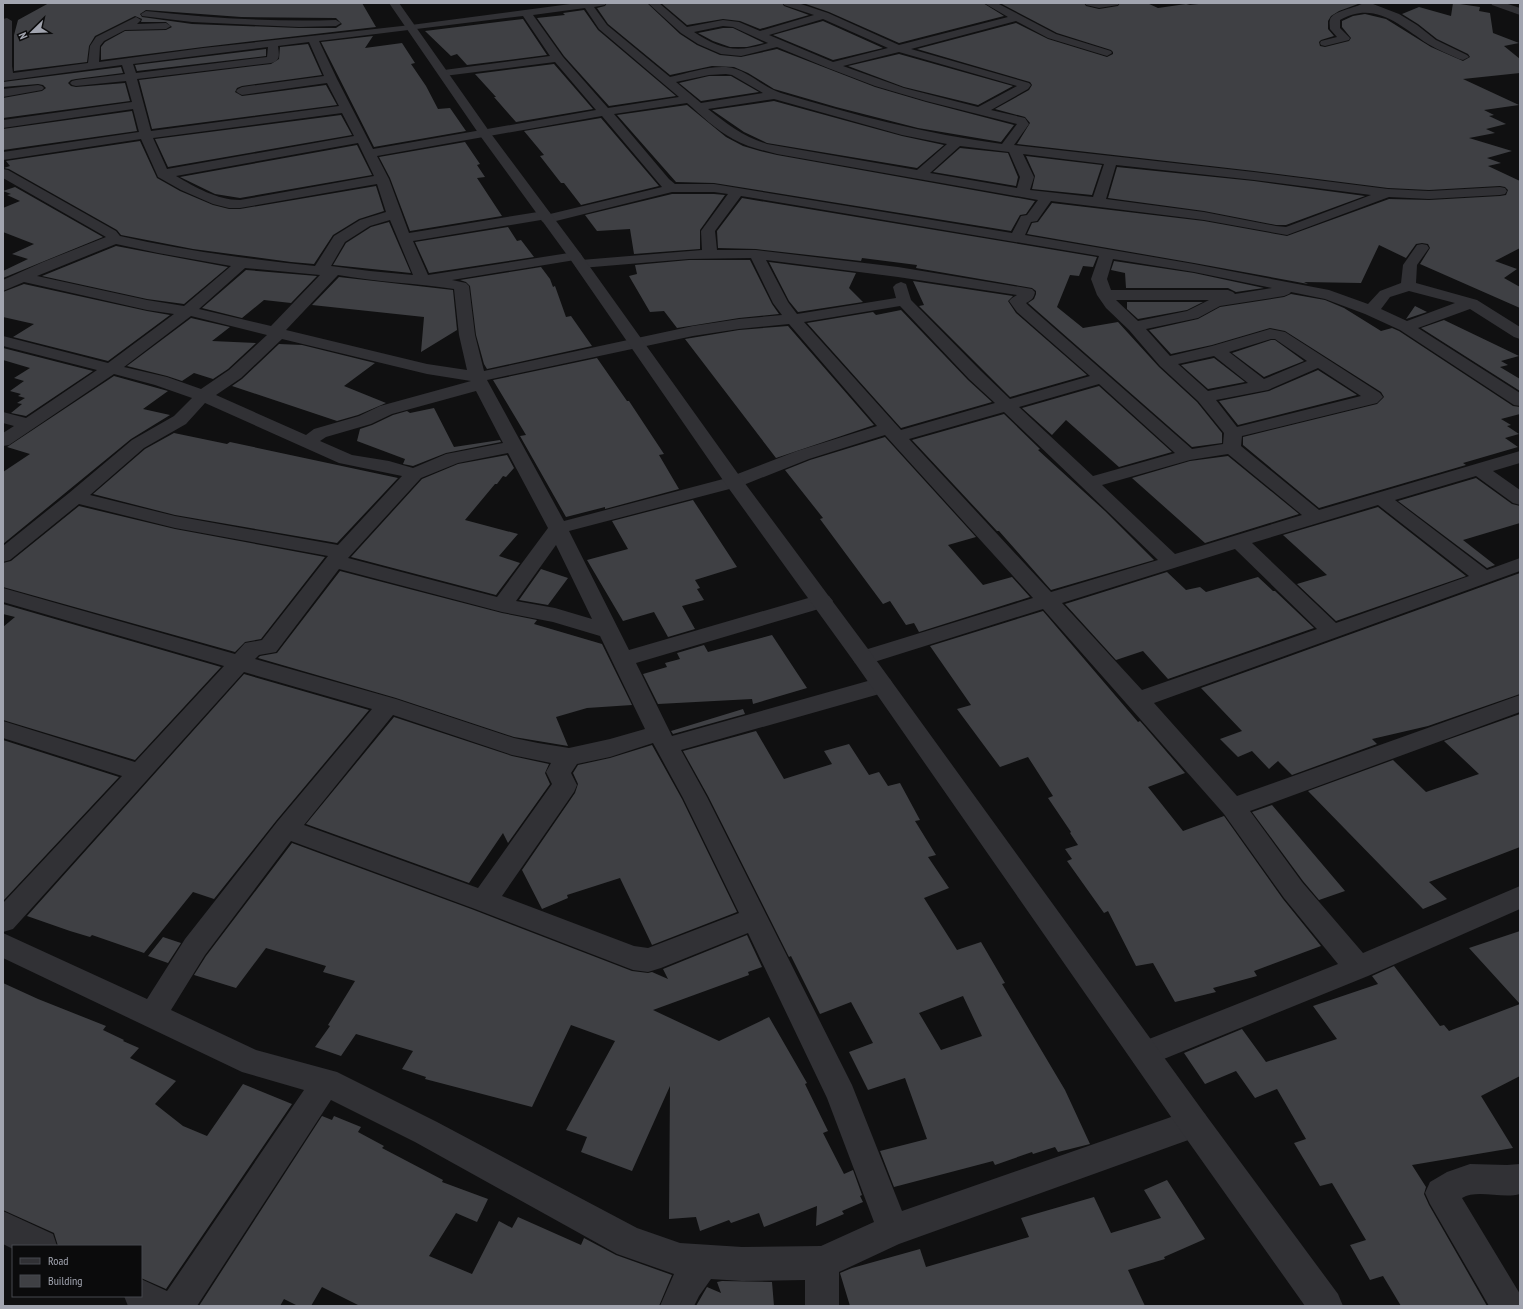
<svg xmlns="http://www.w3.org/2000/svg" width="1523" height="1309" font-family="'PT Sans Narrow',sans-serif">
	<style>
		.building { fill: #3f4044; fill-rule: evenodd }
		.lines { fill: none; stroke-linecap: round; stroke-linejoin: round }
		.minor { fill: #313135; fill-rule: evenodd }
		.tertiary { fill: #313135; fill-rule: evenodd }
	</style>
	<rect width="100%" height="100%" fill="#101011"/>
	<path class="building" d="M49,3H362L376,27L203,47L101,60V47L105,42L125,31L166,30L172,27L166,22H141L142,19L135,16L95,36L89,46L87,62L14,71V35L18,20ZM146,10L241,17L336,18L342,24L336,28H299L192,24L142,17L140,14Z
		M607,3H647L680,34L697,45L720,55L741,57L777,49L875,87L926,102L1014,125L1001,142L918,128L836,107L774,89L748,73L734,67L712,66L670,75L608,24L597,8L605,6Z
		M661,3H782L784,6L809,15L760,29L740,21L723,19L687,25Z
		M803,3H983L1004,16L899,43L829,12Z
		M1000,3H1084L1086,6L1099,9L1118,6L1120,3H1147L1158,8L1186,4L1190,5L1207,3H1355L1358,4L1339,11L1331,16L1328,21V29L1334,36L1321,40L1319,42L1320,46L1325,47L1349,41L1351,38L1342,27V21L1353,16L1365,14L1386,19L1431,47L1463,61L1470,57L1468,54L1437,39L1418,24L1402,14L1419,7L1451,16L1453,3L1480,7L1479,11L1490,13L1493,33L1519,43L1504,46L1520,59V73L1463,79L1519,105L1484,110L1494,115L1489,116L1506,124L1486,129L1495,133L1469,138L1512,151L1487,158L1501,163L1488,166L1520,181V248L1495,261L1517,269L1504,278L1520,287V308L1420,264L1430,248L1428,244L1422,243L1416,244L1406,258L1379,245L1361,283L1304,282L1308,284L1194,263L1027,234L1032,223L1038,222L1052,203L1204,221L1287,236L1389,199L1429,200L1500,196L1506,195L1508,190L1505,187L1500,186L1429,190L1388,188L1254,171L1017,144L1030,123L1025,117L995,109L1029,90L1032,85L1030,82L917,49L1016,23L1048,39L1107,57L1113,54V52L1111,50L1057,33Z
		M584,10L598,30L676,96L609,106L564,56L537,18L565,15L563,13Z
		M523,19L547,55L467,65L457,54L451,56L425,31Z
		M823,21L883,48L833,60L773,35Z
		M723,28H733L764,43L747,47H730L713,41L698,33Z
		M373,36L365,48L402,43L415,63L411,64L426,86L438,109L450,108L466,131L374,147L321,42Z
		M308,44L322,75L242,86L237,88L235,92L242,96L326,85L337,105L152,129L139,80L271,64L279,59L280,47Z
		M266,49V56L137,71L135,65Z
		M899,54L1013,86L978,105L904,87L848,66Z
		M554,64L593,109L516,122L494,97H496L475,74Z
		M121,67L123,73L76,79L71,80L68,83L71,86L76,87L125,83L130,101L3,118V98L42,91L46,88L43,85L38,84L3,87V82Z
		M709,76H731L759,92L701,101L679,83Z
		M774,101L902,136L944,145L917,168L767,143L744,132L712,110Z
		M687,105L726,137L743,146L760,151L777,155L1035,201L1026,214L1020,215L1011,231L714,183L676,182L617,115Z
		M132,111L137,131L3,150V129Z
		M341,115L352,135L168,167L155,139Z
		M601,118L659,186L581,205L564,183H561L540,156L544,155L524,131Z
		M140,141L157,178L180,191L213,205L229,209H240L376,186L384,211L359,219L333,235L314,264L291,262L193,249L121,235L117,230L9,169L4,168L10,166L6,161Z
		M465,142L480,164L477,165L485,177L477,178L502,216L410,231L390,178L379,157Z
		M357,145L372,175L240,198L215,194L180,177Z
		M960,148L1008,153L1018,177L1016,186L933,172Z
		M1026,156L1102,165L1092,195L1032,189L1035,176Z
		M1117,167L1254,181L1365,196L1286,225H1276L1204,211L1108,198Z
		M15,187L103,237L3,278V271L28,259L12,254L34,244L3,232V208L20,201L7,195L11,194L3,191Z
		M672,194H714L725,195L700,230V249L634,254L630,229L597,231L585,215Z
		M742,198L1097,257L1093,267L1083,266L1079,276L1070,275L1057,307L1083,328L1118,322L1159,367L1197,402L1222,433V443L1192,447L1028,303L1034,299L1036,294V291L1032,288L916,268L917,265L862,258L861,261L756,249L718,248L717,231Z
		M389,222L411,273L333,265L346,243L371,227Z
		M508,227L517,241L521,240L534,257L429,273L415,242Z
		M116,246L158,254L228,267L184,304L147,299L42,276Z
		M689,260H750L772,304L779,314L739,318L677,328L664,311L650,312L629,276L637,274L635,265Z
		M1114,261L1194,273L1264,288L1236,292L1228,288H1126L1125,273L1111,270Z
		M769,262L856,273L849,288L863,302L798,312L789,301Z
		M541,267L550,279L553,287L555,286L566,317L571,316L592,346L487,369L484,364L476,335L470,286L466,282L460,280Z
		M246,270L317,276L291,303L264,300L242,318L202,308Z
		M339,277L453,290L457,330L421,352L424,317L312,305Z
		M913,281L1013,296L1008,301L1016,313L1087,375L1010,397L919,306L924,305Z
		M24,284L147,311L170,315L108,361L13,337L34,324L3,317V292Z
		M1291,294L1325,300L1344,308L1381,331L1392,328L1399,331L1513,406L1520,407V414L1501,419L1511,425L1507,426L1519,434L1505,438L1518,447L1463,463L1466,465L1319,508L1243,445V437L1377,404L1384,397L1381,392L1285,331L1270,328L1212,345L1171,354L1149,330L1198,319L1220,307L1284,297Z
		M1127,302H1203L1187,310L1138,319L1127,309Z
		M1415,306L1427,312L1406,319Z
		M901,310L968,380L992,402L901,428L807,323L873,312L876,315Z
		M191,318L230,327L212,341L256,343L228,369L213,379L194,373L182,381L167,376L127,366Z
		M1444,320L1519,356L1501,361L1508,365L1500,367L1520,379V391L1421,328Z
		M788,326L874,425L776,458L685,339L739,330Z
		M1271,340H1275L1304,361L1264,377L1232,353Z
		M279,344L302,345L375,363L344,386L386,403L358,415L337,421L232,386L242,379Z
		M3,348L93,371L26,416L11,413L22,404L17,403L25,398L18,396L21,394L10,391L24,381L14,378L30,368L3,360Z
		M597,358L627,401H629L664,454L659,455L679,489L605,509V507L566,517L520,436L526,435L493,380Z
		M1214,358L1245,382L1208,389L1181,365Z
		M1318,370L1357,395L1238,425L1219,401L1269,391Z
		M114,376L168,391L143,409L170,415L131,439L3,544V472L30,454L7,447Z
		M1099,386L1172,452L1119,467L1066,420L1052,435L1022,408Z
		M434,408L454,447L500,440L501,442L446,453L413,466L403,464L405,459L357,441L360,429L372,425L393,415L407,411L410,413Z
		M1004,414L1040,449L1038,450L1105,511L1154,560L1051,590L999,531H997L912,440Z
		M174,433L227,444L230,442L398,478L337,543L175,515L93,494L145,449Z
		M885,437L976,537L948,545L983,585L1012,577L1030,597L919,632L914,623L906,625L890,601L883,604L820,519L823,518L785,470L810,460Z
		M507,455L514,468L506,477L503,476L497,484H495L465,520L518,534L499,556L520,563L496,595L351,557L422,479L458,464Z
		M1228,456L1299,514L1205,543L1132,478L1190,461Z
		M1476,478L1512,504L1520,506V523L1463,540L1495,565L1487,568L1398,501Z
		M693,500L737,567L695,580L700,588L697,589L704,600L682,606L695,629L668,637L654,612L623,621L587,560L628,549L612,521Z
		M79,506L175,529L325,557L261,639L245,642L235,652L3,587V563L11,561Z
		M1378,507L1466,576L1336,621L1297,584L1327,575L1283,535Z
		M541,569L568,578L548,605L519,600Z
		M340,571L502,613L537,620L534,624L602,644L632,705L587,708L556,717L568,746L514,737L396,698L258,658L260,656L277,653Z
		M1167,572L1186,590L1200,587L1206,592L1258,577L1273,591H1275L1314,628L1168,679L1143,651L1116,660L1065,604Z
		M1520,573V694L1428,726L1372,739L1377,744L1292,775L1278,761L1269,769L1252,751L1238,757L1220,739L1242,731L1201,688Z
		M3,604L221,667L135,760L3,720V627L15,617L3,614Z
		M1043,611L1138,722L1140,721L1185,773L1148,787L1183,831L1224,816L1283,899L1321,946L1254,971L1257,976L1213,988L1216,992L1175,1002L1153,963L1136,966L1108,911L1104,913L1067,861L1072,859L1065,849L1078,845L1070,833L1071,832L1048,798L1053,796L1028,757L1000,767L957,709L971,705L930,646Z
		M772,635L807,688L753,704L752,699L658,704L643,674L667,667L665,663L680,659L677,653L704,645L708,652Z
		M244,674L369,710L276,821L214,899L193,892L144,953L92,935L90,937L70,931L27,916Z
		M743,709L745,714L673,734L671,731Z
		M1520,714V847L1429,882L1447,899L1423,909L1308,791L1393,760L1426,792L1479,774L1444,741Z
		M394,717L512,756L549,764L545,773L550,784L508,843L503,833L469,883L306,824Z
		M756,731L784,779L832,764L824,751L849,744L869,775L879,772L888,786L900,783L920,820L915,821L936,855L928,857L949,888L924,898L957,950L981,942L1005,983L1002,984L1065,1090L1090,1144L1058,1152L1055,1147L1033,1154L1032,1152L995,1165L993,1161L894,1187L880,1151L927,1139L905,1078L868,1090L849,1052L873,1043L851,1002L820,1014L791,956L789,957L708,796L683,751ZM963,996L982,1036L941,1050L919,1013Z
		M3,740L119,777L3,901Z
		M652,745L682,799L737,912L652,945L620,878L567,895L568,898L542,909L522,870L575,793L578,784L573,773L578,765L610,758Z
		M1272,805L1345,891L1319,900L1303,881L1252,812Z
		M292,843L474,910L632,971L648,973L652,972L668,979L663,969L747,935L762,967L748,972L749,975L653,1010L719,1041L769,1017L807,1083L805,1084L828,1131L823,1133L844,1174L853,1170L862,1195L860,1196L863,1202L842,1211L844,1214L816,1226L817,1206L764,1227L759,1213L731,1223L729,1220L700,1231L696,1217L669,1219L670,1086L632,1171L581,1152L587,1137L566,1130L615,1041L571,1025L532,1107L425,1079L426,1077L402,1069L413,1051L356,1034L341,1056L315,1047L330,1026L328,1025L355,981L323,972L326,966L266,948L236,988L194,975L206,956Z
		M1520,931V1076L1481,1096L1513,1148L1412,1165L1426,1187L1424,1194L1429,1205L1487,1306H1401L1383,1276L1370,1280L1350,1245L1366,1240L1332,1183L1320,1186L1294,1143L1306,1139L1277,1089L1255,1098L1236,1071L1205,1084L1184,1053L1242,1029L1266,1062L1337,1039L1313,1006L1378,984L1372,976L1394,966L1440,1026L1444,1025L1449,1031L1520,1004L1469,948Z
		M163,937L181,943L168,963L148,956Z
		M3,983L38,999L106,1026L103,1030L124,1040L123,1041L139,1048L130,1058L176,1081L155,1104L183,1126L207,1136L243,1084L292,1104L166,1289L141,1278V1246H58L54,1233L3,1210Z
		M322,1116L332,1120L334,1116L361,1127L358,1132L384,1146L382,1148L443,1180L442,1182L488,1199L477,1222L456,1213L429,1256L472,1274L499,1221L512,1228L518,1217L581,1245L584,1238L616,1255L672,1275L659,1306H360L322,1287L311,1306H298L284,1299L280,1306H199Z
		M1167,1180L1205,1239L1164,1257L1165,1259L1128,1270L1145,1306H850L840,1273L852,1268L920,1249L926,1267L1029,1237L1021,1218L1094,1197L1111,1233L1161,1218L1144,1190Z
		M722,1281L772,1282L774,1306H696L707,1287L721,1293L717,1282Z"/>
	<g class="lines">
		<path class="minor" d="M578,3H606L605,5L594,7L607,25L670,77C688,73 707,66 726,67C748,69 761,87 781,93C854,115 926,134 1002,144L1017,124L926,101L875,86L828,68L777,47L741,56L721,54L698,44L681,33L648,3H659L687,27L723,20L739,22L760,31L814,15L784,5L783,3H798L828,13L899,45L1008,17L984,3H997L1056,34L1111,51L1112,53L1107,56L1048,38L1016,21L911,49L1029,83L1031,85L1028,89L991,110L1025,118L1029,124L1014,145L1254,172L1388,189L1429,191L1500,187L1505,188L1507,191L1505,194L1500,195L1429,199L1389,197L1287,235L1204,220L1051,201L1037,221L1031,222L1025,235L1194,264L1329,290L1368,304L1380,291L1401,283L1403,265L1417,245L1422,244L1427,245L1429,248L1417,265L1416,283L1477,300L1520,327V339L1514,337L1470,309L1418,328L1520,393V406L1514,405L1400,330L1365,314L1325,299L1291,292L1289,294L1284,296L1220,306L1198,318L1146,329L1170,356L1212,346L1270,329L1285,332L1380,393L1383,397L1377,403L1242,436L1241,446L1319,510L1520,451V463L1493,471L1520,490V505L1513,503L1476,476L1395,500L1487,570L1520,558V571L1154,703L1237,796L1520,695V712L1250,811L1302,882L1363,953L1520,886V909L1368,976L1154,1063L1144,1067L1134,1063L1129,1054L1134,1045L1338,964L1284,898L1224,814L1043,609L871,663L863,666L855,663L852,658L855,653L1033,598L885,435L809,459L741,486L569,531L629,650L822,594L829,596L833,601L829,606L636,663L672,736L882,677L890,679L893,685L890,691L681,750L707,797L852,1085L902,1211L1194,1109L1205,1114L1209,1124L1205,1134L899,1244L839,1272V1306H805V1280L742,1281L711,1279L699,1296L694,1306H660L674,1274L617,1254L415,1142L331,1100L197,1306H128L124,1296H141V1279L167,1291L304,1090L242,1072L3,958V933L147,999L185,939L277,822L372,709L244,672L13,929L3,932V903L122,776L3,738V721L135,762L224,666L3,602V588L235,654L245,643L262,640L328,556L175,528L79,504L10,560L3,562V546L69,493L132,440L174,416L192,398L155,385L114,374L9,445L3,446V433L14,426L3,423V412L26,418L97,370L3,346V336L108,363L174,314L147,310L24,282L3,291V280L43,262L106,237L3,178V169L8,170L116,231L120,236C185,251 250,259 315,266L334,236L360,220L386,212L377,184L240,208H229L213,204L181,190L158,177L141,139L3,160V152L139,132L133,109L3,128V120L132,102L126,81L76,86L72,85L70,83L72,81L76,80L125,74L122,65L3,81V19L7,18L12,21V66L13,73L88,63L90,46L96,37L136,17L141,20L137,24L166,23L171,26L166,29L125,30L104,41L100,46L99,62L203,48L411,25ZM585,8L599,29L679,97L608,108L563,57L533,15ZM523,16L550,56L444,70L440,71L438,73L440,75L444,76L555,62L596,110L373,149L337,79L319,41ZM823,19L888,48L833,62L769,35ZM723,26L733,27L768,43C737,53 721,50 694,32ZM309,42L324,76L242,87L238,89L236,91L238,93L242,95L327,83L339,106L151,131L137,79L271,63C281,61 279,54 278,46ZM268,47L267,57L136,73L133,64ZM899,52L1017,86L978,107L904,88L843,66ZM726,74L732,75L763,93L701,103L676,82L709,75ZM774,99L902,135L947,144L917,170L767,144C744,137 727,124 708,109ZM687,103C701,115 716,130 733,139C747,147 762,150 777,154L1038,200L1027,215L1021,216L1012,233L714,184H675L669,179L614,114ZM342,113L354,136L167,169L153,138ZM602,116L662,187L550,214L549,212L544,211L409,233L389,179L377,156ZM358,143L374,176L240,200C217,200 195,187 176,176ZM960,146L1009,152L1020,177L1017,188L930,173ZM1023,154L1104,164L1093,197L1030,190L1034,177ZM1116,165L1254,180L1371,195L1286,227L1276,226L1204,212L1106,199ZM672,192H714L728,194L701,231L702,250L581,260L576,261L574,264L576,267L581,268L689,259L751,258L773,303L782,315L739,319L693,326L484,371L475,335L469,286L466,283L452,280L575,260L580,259L582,256L580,253L575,252L428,275L413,241L541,220L543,222L548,223ZM741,196L1099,256L1091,279L1097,295L1106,308L1129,330L1160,366L1198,401L1224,433L1223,444L1192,449L1029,306L1026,303C1032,300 1034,298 1035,292L1032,289L898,267L756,250H717L715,231ZM390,220L413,275L370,271L331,266L345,242L370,226ZM116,244L158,253L231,266L184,306L147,300L37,276ZM1113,259L1194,272L1272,288L1235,294L1233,292L1228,290H1111L1107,279ZM766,260L898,277L1017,295L1012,298L1009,301L1017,312L1090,376L1010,399L981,371L911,300L906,284L901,282L896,284L893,287L896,298L797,314L788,302ZM245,268L320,275L271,326L199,309ZM338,275C376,282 415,283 454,289L459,335L467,370L427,364L286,330ZM1409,291L1455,303L1407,321L1381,309L1390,297ZM1116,300H1209L1187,311L1138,321ZM900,306L969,379L995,403L901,430L804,322ZM191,316L267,335L229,370L201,389L167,377L124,367ZM789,324L877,426L797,451L727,478L564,521L487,380L693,336L739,329ZM282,339L427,374L471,381L380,406L359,416L314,429L306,435L216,395L241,378ZM1271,339H1275L1307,361L1264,379L1229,352ZM1214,356L1248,383L1208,391L1178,364ZM1318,368L1361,396L1237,427L1216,400L1268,390ZM1099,384L1175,453L1093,476L1019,407ZM476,391L503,443L446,454L413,468L389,461L352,455L320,441L326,437L371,424L392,414ZM205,403L339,463L402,476L338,545L175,516L90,495L144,448L186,424ZM1004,412L1158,560L1051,592L909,439ZM508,453L548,528L497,597L348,558L421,478L458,463ZM1228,454L1302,515L1175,554L1102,485L1190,460ZM1378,505L1469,576L1336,623L1252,543ZM556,545L592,619L555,608L516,601ZM1235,549L1317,629L1142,690L1062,603ZM339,569L502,612L553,622L600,636L645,729L610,739L569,748L538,743L514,738L396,699L255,659L259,655L276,652ZM393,715L512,755L551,763L546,772L552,784L478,888L304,825ZM653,743L683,798L739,913L648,948L634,946L502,896L574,792L577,785L571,773L577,764L610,757ZM291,841L475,909L633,970L648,972L661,968L748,933L827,1098L874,1222L821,1246L742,1247L680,1243L637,1228L437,1122L337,1072L256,1050L171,1010L205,955Z
			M1085,3H1119L1118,5L1099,8L1086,5Z
			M1363,3H1373V4L1399,14L1417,25L1436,40L1467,55L1469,57L1463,60L1459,59C1449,54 1438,50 1428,44C1400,26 1375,0 1340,20V28L1350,38L1349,40L1325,46L1321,45L1320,43L1321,41L1337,37L1330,29C1330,26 1329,23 1330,20C1331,11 1357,8 1363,3Z
			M1491,3H1505L1520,8V15L1492,5Z
			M146,11C209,18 273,22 336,20L341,23L336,26L299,27L192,22L142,16L141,14Z
			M38,85L42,86L44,88L42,90L3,97V89Z
			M1470,1164L1507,1165L1520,1164V1194C1502,1199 1477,1189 1462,1198L1520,1294V1306H1489L1430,1204L1425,1193L1430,1182L1447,1172Z
			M3,1211L53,1234L57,1246H13V1249L3,1244Z"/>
		<path class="tertiary" d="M389,3H399L489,131L580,253L741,478L871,653L1205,1114L1338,1294L1343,1306H1305L1183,1134L855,663L727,486L570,259L481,137Z"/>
	</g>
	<rect width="1523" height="1309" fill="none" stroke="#a2a5b0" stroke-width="8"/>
	<rect x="12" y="1245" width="130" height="52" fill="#0b0b0c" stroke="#47494e"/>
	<rect x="20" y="1258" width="20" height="6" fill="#313135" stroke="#47494e"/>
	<text x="48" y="1265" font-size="12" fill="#a2a5b0">Road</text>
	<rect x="20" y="1275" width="20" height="12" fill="#3f4044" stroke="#47494e"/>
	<text x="48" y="1285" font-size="12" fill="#a2a5b0">Building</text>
	<g transform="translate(32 32) rotate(247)" stroke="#0b0b0c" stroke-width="3" paint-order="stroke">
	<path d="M0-3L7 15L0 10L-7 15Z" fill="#a2a5b0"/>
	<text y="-6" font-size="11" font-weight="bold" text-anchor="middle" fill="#a2a5b0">N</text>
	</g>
</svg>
